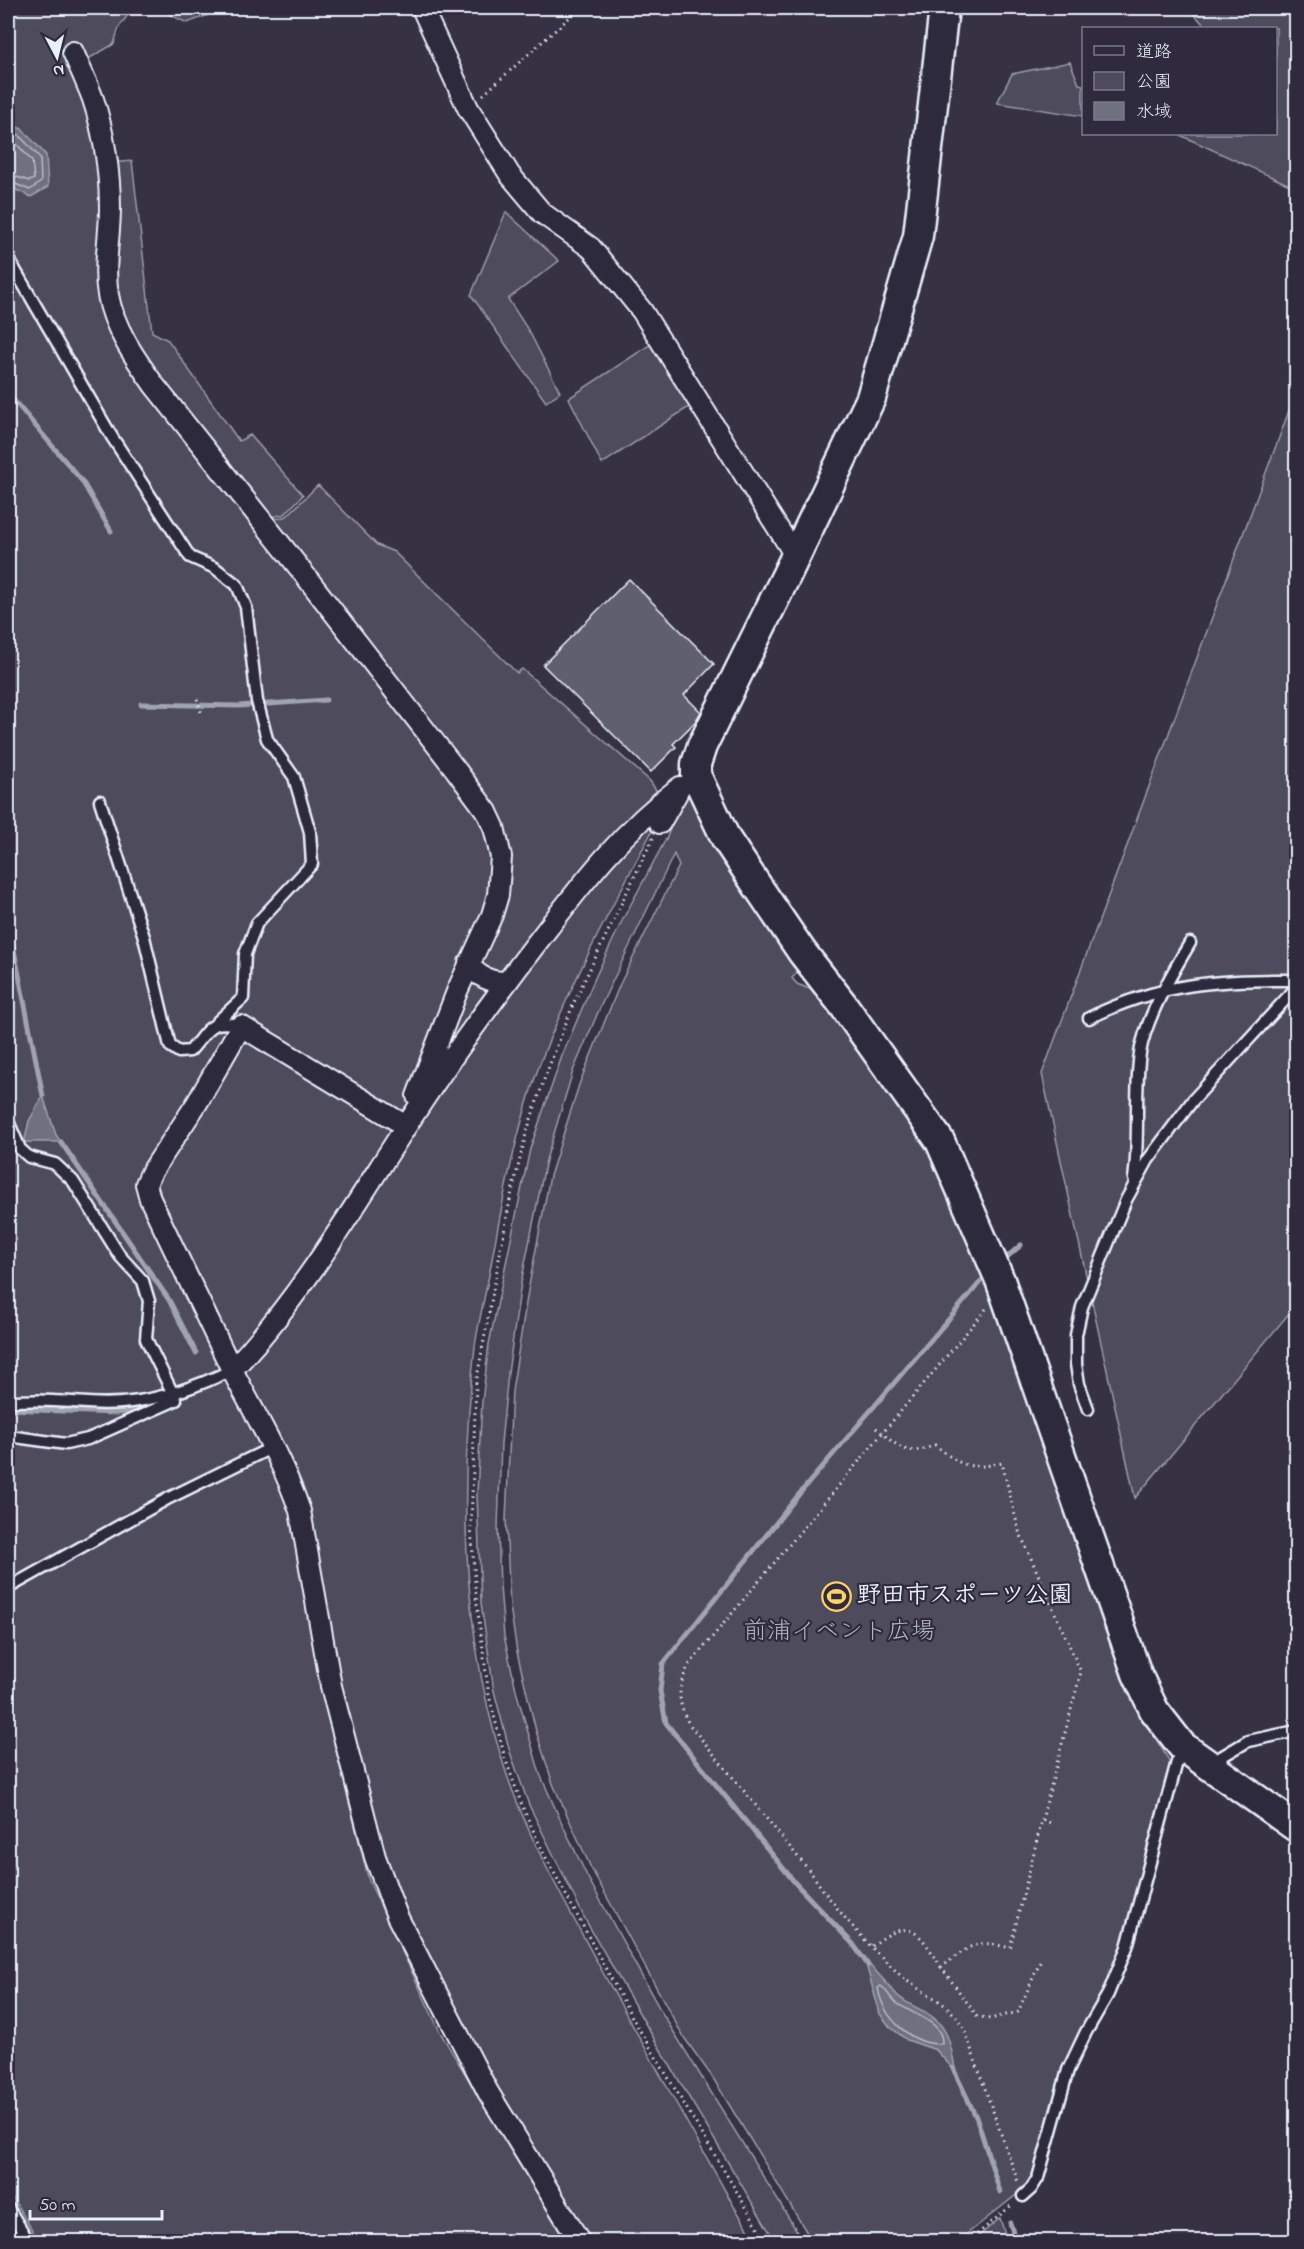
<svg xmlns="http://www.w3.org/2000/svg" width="1304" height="2249" font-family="'Indie Flower','Klee One',sans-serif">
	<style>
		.green { fill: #4d4b5c; stroke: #9a9eaa; stroke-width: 1.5 }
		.water { fill: #70717f; stroke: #a0a4af; stroke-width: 1.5 }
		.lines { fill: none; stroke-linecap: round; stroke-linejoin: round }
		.shore { stroke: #b8bec8; stroke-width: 1.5 }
		.stream { stroke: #a0a4af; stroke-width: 5 }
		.building { fill: #605e6e; stroke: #e8f1f8; stroke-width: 1.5 }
		.lane-casing { stroke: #e8f1f8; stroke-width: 15 }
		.street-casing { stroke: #e8f1f8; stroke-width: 24 }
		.secondary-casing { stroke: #e8f1f8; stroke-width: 33 }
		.path { stroke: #e8f1f8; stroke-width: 3; stroke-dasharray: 1.5 4.5; stroke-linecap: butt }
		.lane { stroke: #2f2a3d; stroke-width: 10 }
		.street { stroke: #2f2a3d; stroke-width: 20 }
		.secondary { stroke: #2f2a3d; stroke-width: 28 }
		.labels { text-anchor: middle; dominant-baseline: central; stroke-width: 4.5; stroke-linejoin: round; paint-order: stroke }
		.poi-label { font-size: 24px; font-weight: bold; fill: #e8f1f8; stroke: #2f2a3d; text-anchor: start }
		.park-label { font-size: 24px; fill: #b2b7c1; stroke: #2f2a3d }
	</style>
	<rect width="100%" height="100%" fill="#363244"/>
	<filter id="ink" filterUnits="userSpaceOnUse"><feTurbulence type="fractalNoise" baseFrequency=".0167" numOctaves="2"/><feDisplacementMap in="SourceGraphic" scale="12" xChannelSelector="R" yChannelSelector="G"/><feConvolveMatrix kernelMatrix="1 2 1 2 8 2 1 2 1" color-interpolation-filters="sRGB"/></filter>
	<g filter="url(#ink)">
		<path class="green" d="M8,8H133L119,27L114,44L83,62L81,83L100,157L109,314L489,829L495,882L408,1114L399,1117L240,1018L148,1171L265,1443L255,1451L8,1584Z
			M162,8H227L187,23L167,13Z
			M1188,8H1296V188L1178,134H1276V28H1207Z
			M1070,62L1079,84L1083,85V116L997,103L1012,74Z
			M132,161L152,332L168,340L239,441L250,435L303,495L285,514L268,518L150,370L117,306L111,163Z
			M506,212L559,261L508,299L530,333L560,392L546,402L471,295Z
			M651,344L692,405L602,464L569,398Z
			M1296,392V1305L1135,1498L1042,1074Z
			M318,485L377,545L394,552L517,673L522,669L650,781L660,796L503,976L476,965L505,843L269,521L287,516Z
			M684,794L692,795L803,967L792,978L797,984L822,994L852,1030L936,1162L982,1269L1137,1708L1170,1762L1122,1944L1109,1979L1062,2069L1032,2180L1025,2188L958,2241H812L713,2078L683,2036L591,1868L553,1784L536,1731L517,1652L510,1606L506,1519L512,1391L528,1291L550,1176L580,1082L620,984L679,866L674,854L602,1003L573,1071L546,1160L521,1283L508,1373L501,1443L498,1527L500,1586L504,1636L517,1694L540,1774L560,1819L587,1876L662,2013L803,2241H775L653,2037L586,1921L529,1805L510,1752L494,1691L481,1603L477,1493L482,1402L489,1344L530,1149L562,1056L594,980L623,919L667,837Z
			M668,801C622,888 574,974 539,1066C516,1131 503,1197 491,1265C486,1292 479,1319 475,1346C459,1484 461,1634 504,1766C527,1838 566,1904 602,1971C646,2050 691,2129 735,2208L756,2241H585L492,2092L392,1894L335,1683L314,1546L241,1369L542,942Z
			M468,977L494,989L432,1080Z
			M241,1035L400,1129L328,1239L234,1359L152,1180Z
			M265,1457L271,1458L286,1491L303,1567L320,1687L369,1881L441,2034L566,2241H39L8,2191V1596L132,1523Z
			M1000,2218L1007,2241H973Z"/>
		<path class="water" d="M8,124L22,129L46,155L48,187L31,197L8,186Z
			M43,1096L56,1135L61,1142H20L25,1139L29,1121Z
			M865,1961C877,1971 886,1983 897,1995C905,2003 916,2007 925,2012C951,2027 950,2046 956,2072L936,2050L907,2040L890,2027L880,2014Z"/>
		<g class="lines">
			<path class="shore" d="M8,129L19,135L40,158L41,182L30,190L8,181
				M8,138L14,141L32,161L34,179L29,181L8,174
				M881,1986C886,1990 889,1996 894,2001C909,2014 944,2020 942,2044C911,2045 883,2018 878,1988Z"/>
			<path class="stream" d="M8,390L11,397L82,481L111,531
				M141,704L239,706L326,700
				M10,930L43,1096
				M61,1142L169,1300L196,1353
				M8,1147L19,1143
				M1007,1257L1021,1245
				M8,1409L117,1413L139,1410
				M868,1965L853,1944L796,1884L666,1723L660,1691L663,1664L800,1493L983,1279
				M953,2068L977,2119L1000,2192
				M1010,2223L1016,2242"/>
		</g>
		<path class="building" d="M629,579L714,664L684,695L701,712L695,722L673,744L676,747L651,772L543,665Z"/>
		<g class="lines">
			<defs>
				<path id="lane" d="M8,258L112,437L190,557L215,568L237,585L246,607L257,701L267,739L294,777L310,832L312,864L257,923L245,954L243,998L216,1023
					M100,801L144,937L170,1046L179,1052L190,1051C209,1030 210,1017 241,1026
					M1089,1018C1160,983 1219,979 1296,980
					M8,1121L20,1149L29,1157L55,1164L73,1181L120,1256L143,1281L149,1301L146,1339L176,1400L88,1439L66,1444L8,1436
					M1134,1179C1140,1137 1134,1094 1140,1053C1145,1021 1173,971 1190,943
					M8,1401C23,1401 38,1400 54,1401C80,1402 105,1406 131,1402C167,1398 200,1385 232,1370
					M1088,1409L1079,1384L1076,1364V1335L1082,1307L1126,1200L1148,1160L1193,1100L1296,988
					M8,1588L169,1498L273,1447
					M1211,1763L1248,1741L1296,1731
					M1023,2196L1031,2189L1038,2178L1068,2070L1086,2032L1108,1994L1127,1947L1181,1747
					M8,2208L29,2242"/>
				<path id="street" d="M422,8L468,108L510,175L542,213L591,248L642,311L796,557
					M73,52C80,68 87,83 93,99C104,132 110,173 110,208C110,237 103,267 108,295C114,329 135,358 154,385L297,565L456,770L487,812L494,827L501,857L498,895L492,915L458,989L417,1096
					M660,823L677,793
					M469,963C475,976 493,984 507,981
					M232,1370L150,1199L146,1184L151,1173L197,1103L241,1026L406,1126
					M580,2242L488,2092L397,1916L375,1857L331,1686L300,1511C283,1461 256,1416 232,1370C301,1297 351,1211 405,1128C448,1061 494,998 542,936C584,881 624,829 680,787"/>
				<path id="secondary" d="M944,8L918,236L871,398L787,574L702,746L696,764V775L726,839L752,878L802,952L844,1006L940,1141L1000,1280L1137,1674L1154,1710L1182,1746L1296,1827"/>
			</defs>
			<use href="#lane" class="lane-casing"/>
			<use href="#street" class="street-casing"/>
			<use href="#secondary" class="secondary-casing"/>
			<path class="path" d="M483,95L580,8
				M197,699L201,712
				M653,838L574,1002L545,1077L526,1134L510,1200L476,1383L471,1526L476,1597L489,1696L505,1758L523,1808L544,1854L633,2019L767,2242
				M986,1309L689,1665C677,1688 677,1702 689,1724L812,1874C836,1910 866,1943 898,1973C923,1997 945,1995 964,2029L1018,2182
				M876,1428C898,1446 906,1458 935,1445C961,1466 968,1470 1002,1463L1019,1531L1081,1672L1042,1820
				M872,1946C911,1915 919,1932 941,1967C972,1946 972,1938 1010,1948L1042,1820L1051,1823
				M941,1967L977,2016L990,2019L1018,2012L1041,1960
				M968,2242L1013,2204"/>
			<use href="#lane" class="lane"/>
			<use href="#street" class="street"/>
			<use href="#secondary" class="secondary"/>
		</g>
	</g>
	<defs>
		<symbol id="stadium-ring" viewBox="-11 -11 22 22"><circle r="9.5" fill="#2f2a3d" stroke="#ffd166" stroke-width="1.5"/><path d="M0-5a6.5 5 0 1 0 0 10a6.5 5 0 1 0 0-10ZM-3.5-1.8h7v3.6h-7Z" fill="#ffd166"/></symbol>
	</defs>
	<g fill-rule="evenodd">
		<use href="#stadium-ring" x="820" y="1580" width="33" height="33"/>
	</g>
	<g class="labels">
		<g class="poi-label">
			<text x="857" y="1596">野田市スポーツ公園</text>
		</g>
		<g class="park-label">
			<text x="839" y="1632">前浦イベント広場</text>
		</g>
	</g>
	<rect width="1304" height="2249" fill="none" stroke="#2f2a3d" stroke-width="30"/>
	<rect x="15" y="15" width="1274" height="2219" fill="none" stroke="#e8f1f8" stroke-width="2" filter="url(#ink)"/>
	<rect x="1082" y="27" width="195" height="108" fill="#2f2a3d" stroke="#797a88" stroke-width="1.5"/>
	<rect x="1094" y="46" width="30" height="9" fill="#2f2a3d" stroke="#797a88" stroke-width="1.5"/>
	<text x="1136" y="57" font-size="18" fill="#e8f1f8">道路</text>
	<rect x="1094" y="72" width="30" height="18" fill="#4d4b5c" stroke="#797a88" stroke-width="1.5"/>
	<text x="1136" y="87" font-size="18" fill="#e8f1f8">公園</text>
	<rect x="1094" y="102" width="30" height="18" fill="#70717f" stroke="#797a88" stroke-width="1.5"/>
	<text x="1136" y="117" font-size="18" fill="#e8f1f8">水域</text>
	<g transform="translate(57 57) rotate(173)" stroke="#2f2a3d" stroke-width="4.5" paint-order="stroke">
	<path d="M0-4.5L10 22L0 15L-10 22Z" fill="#e8f1f8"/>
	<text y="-9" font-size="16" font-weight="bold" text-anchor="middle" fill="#e8f1f8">N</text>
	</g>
	<path d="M30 2210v9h132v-9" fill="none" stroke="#e8f1f8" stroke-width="3"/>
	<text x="39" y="2210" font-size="18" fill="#e8f1f8" stroke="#2f2a3d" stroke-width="4.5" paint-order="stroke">50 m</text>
</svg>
